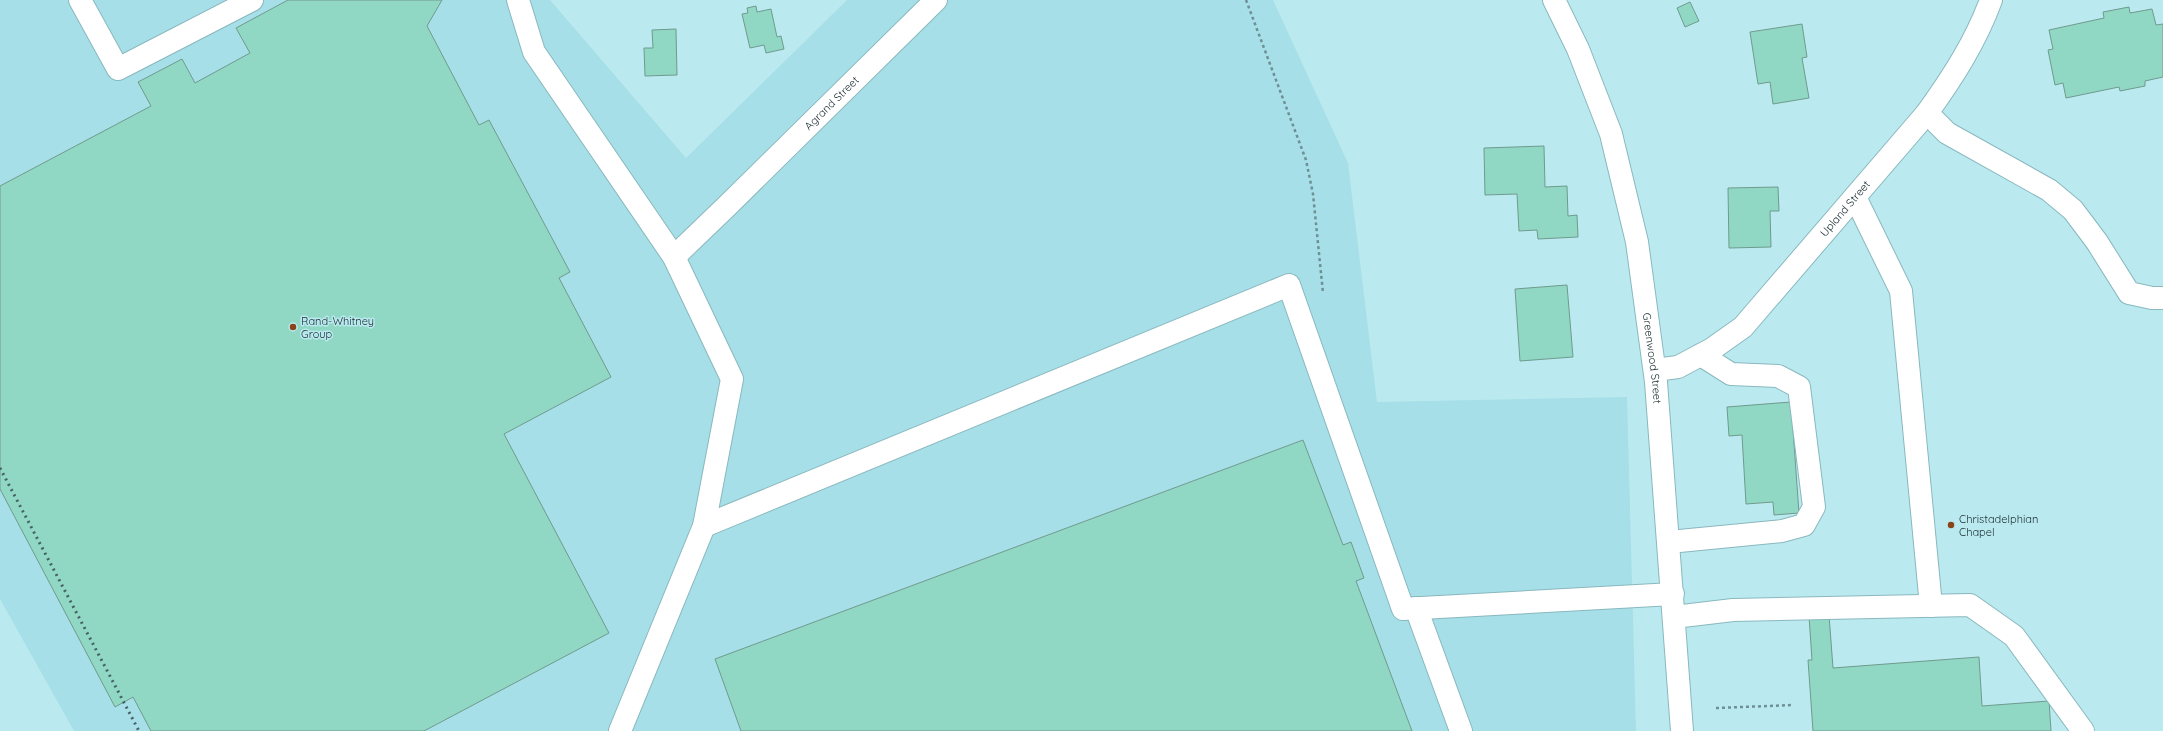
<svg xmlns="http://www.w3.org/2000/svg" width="2163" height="731" font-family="Quicksand,sans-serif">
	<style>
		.built { fill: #a6dfe7 }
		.building { fill: #90d8c4; stroke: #709a8e }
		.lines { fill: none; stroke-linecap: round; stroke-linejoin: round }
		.minor-casing { stroke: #89b8be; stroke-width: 24 }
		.major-casing { stroke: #89b8be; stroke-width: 24 }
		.path { stroke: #6e9095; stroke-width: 2.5; stroke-dasharray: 3 3; stroke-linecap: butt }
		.minor { stroke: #fff; stroke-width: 22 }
		.major { stroke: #fff; stroke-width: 22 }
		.rail { stroke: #476266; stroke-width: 3; stroke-dasharray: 2 4; stroke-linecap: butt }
		.poi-dot { fill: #894519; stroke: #baeaf0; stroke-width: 1.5 }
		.labels { text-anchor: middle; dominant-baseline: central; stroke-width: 3; stroke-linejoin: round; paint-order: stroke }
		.street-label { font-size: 11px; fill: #182b2d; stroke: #baeaf0 }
		.poi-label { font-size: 11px; fill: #182b2d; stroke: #baeaf0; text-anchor: start }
	</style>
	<rect width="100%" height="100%" fill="#baeaf0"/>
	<path class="built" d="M0,0H550L686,158L847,0H1273L1348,163L1377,402L1627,397L1636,731H74L0,599Z"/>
	<path class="building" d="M288,0H442L427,26L479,125L489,120L570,272L559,278L611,377L504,434L609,633L424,731H151L133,697L115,707L0,489V186L151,106L138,82L182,59L195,83L250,53L236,28Z
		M1690,2L1699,21L1685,27L1677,8Z
		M756,6L757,12L771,9L777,37L781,36L784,49L766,53L764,45L750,48L742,14L748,13L747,8Z
		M2129,7L2130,13L2152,9L2156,25L2163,24V77L2145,81V86L2120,91L2119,87L2066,98L2063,83L2055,85L2048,50L2053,49L2049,30L2104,18L2103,12Z
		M1802,24L1807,57L1802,58L1809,98L1773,104L1770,82L1758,84L1750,32Z
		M676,29L677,75L645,76L644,48H653L652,30Z
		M1544,146L1545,187L1567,186L1568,216L1577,215L1578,237L1538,239L1537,230L1519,231L1517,194L1485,195L1484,148Z
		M1778,187L1779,211H1770L1771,247L1729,248L1728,188Z
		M1567,285L1573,357L1520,361L1515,289Z
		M1791,402L1799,513L1774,515L1773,502L1746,504L1742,435L1729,436L1727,407Z
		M1303,440L1343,545L1351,542L1364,578L1356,581L1412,731H741L715,659Z
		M1829,615L1833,668L1979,657L1982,706L2049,701L2051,731H1813L1808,660H1812L1809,616Z"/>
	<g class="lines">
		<defs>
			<g id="minor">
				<path d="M80,0L118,69L252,0"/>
				<path id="s1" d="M518,0L534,52L674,257L727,206L936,0"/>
				<path d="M1927,113L1947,133L2049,190L2073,210L2097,242L2129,293L2152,298H2163"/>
				<path d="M1855,197L1901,291L1931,606"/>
				<path id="s2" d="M1655,370L1678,367L1712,349L1743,327L1927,113C1953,77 1976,41 1991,0"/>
				<path d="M704,526L1289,285L1403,609L1673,594"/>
				<path d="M1669,542L1782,531L1804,525L1814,507L1799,387L1778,376L1731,374L1701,355"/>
				<path d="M1416,608L1461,731"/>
				<path d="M1674,617L1733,610L1970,605L2014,636L2083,731"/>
				<path d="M620,731L704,526L732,379L674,257"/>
			</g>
			<g id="major">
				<path id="s3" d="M1554,0L1578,49L1611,134L1637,242L1656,382L1682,731"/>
			</g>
		</defs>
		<use href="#minor" class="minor-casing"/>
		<use href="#major" class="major-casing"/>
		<path class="path" d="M1246,0L1306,160L1313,194L1323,293
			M1716,708L1794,705"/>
		<use href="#minor" class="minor"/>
		<use href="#major" class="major"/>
		<path class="rail" d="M0,468L139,731"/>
	</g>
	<g class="poi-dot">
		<circle cx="293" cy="327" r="4"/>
		<circle cx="1951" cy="525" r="4"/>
	</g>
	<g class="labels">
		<g class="street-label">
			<text stroke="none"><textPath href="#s1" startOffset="523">Agrand Street</textPath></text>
			<text stroke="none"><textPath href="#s2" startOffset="256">Upland Street</textPath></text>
			<text stroke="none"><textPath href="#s3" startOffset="374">Greenwood Street</textPath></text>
		</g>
		<g class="poi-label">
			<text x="301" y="321">Rand-Whitney<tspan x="301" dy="13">Group</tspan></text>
			<text x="1959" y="519">Christadelphian<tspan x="1959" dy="13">Chapel</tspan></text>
		</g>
	</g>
</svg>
